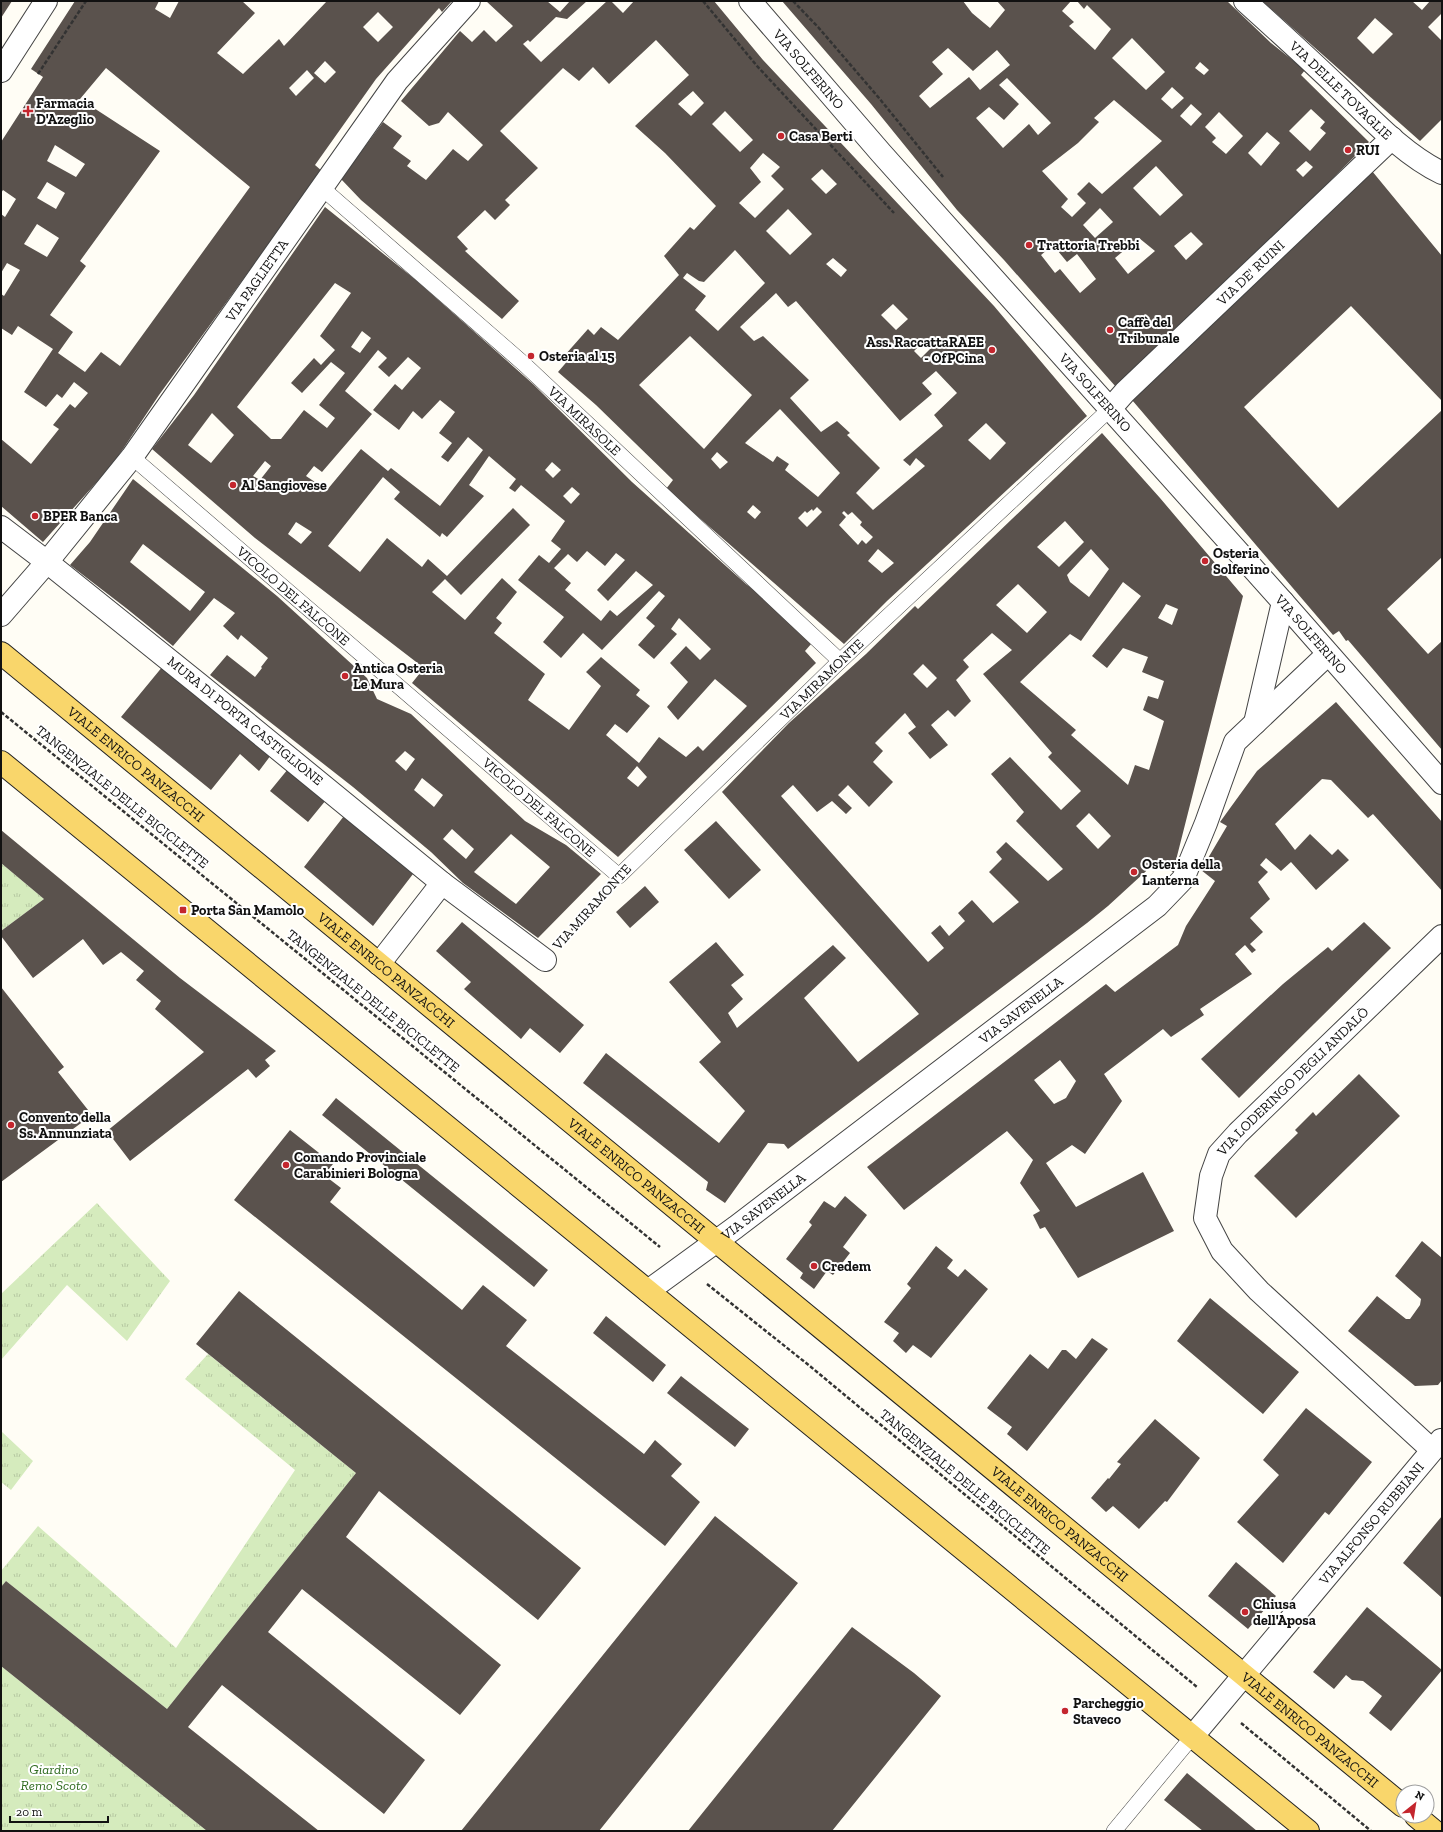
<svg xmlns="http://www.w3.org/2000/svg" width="1443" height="1832" font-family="'Zilla Slab',serif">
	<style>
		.grass { fill: url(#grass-tufts) }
		.building { fill: #5a524d; fill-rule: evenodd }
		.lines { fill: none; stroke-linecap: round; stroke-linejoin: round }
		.service-casing { stroke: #444; stroke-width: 16 }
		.pedestrian-casing { stroke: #444; stroke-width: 24 }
		.minor-casing { stroke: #444; stroke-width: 24 }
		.tertiary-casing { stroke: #444; stroke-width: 24 }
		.primary-casing { stroke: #222; stroke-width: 24 }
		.path { stroke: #333; stroke-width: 2.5; stroke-dasharray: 4 2; stroke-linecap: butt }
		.service { stroke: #fff; stroke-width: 15 }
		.pedestrian { stroke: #fff; stroke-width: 22 }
		.minor { stroke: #fff; stroke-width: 22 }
		.tertiary { stroke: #fff; stroke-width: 22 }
		.primary { stroke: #f9d66b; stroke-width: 22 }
		.poi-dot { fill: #c4262e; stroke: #fff; stroke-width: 1.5 }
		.labels { text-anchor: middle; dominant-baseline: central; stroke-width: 4; stroke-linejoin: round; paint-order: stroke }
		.street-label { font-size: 14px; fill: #111; stroke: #fff }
		.poi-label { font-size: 14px; font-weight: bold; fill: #111; stroke: #fff; text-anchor: start }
		.park-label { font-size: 14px; font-style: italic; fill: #2f6b1f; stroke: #fff }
	</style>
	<defs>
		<pattern id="grass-tufts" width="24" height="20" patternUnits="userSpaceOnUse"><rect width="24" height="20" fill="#d5ebbd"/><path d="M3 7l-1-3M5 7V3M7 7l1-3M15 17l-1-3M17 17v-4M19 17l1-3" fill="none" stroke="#b6c8a1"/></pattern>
	</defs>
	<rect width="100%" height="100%" fill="#fffdf5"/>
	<path class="grass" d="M1,863L44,899L1,931Z
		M97,1203L170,1281L127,1341L67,1285L1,1360V1294Z
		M208,1354L356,1473L167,1709L6,1581L1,1587V1571L38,1526L176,1648L295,1470L185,1379Z
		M1,1431L33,1461L11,1490L1,1482Z
		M1,1666L207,1831H1Z"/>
	<path class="building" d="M1,1H12L1,18Z
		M75,1H159L155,9L170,18L179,1H242L255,13L217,53L243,74L279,39L284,46L327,1H452L442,12L439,8L376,79L315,165L323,172L305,194L159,395L113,464L43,542L1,506V439L31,464L59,429L53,425L70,404L75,408L88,393L74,382L62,398L57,394L46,407L24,392L53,349L18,326L12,335L1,328V294L4,296L20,270L7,263L1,273V214L5,217L16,199L3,190L1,193V142L43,77L31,69ZM378,12L393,27L378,42L363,27ZM325,61L336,72L325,83L314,73ZM106,68L250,187L120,366L101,352L85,372L58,353L73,332L50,315L86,266L80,261L160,151L80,99ZM307,70L314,78L296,96L289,88ZM55,145L85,164L76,177L47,161ZM47,182L65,193L56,209L37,198ZM37,224L59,238L47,257L24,244Z
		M486,1H547L560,12L570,1H587L567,19L556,17L530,42L528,40L523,44L541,62L607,1H611L623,13L634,1H714L763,60L994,306L1087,416L887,601L844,644L666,489L673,480L596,405L558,372L570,358L565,355L588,329L594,335L601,327L618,340L679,275L664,256L690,227L694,230L716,206L665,153L635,126L689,75L656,40L609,84L593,67L579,81L563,68L500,131L538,168L505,200L510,205L495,220L485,210L457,237L468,249L465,251L519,301L502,319L361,200L341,179L383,122L402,136L393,148L411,161L407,166L426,180L453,149L468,161L483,145L448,112L439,123L429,126L401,101L460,31L472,42L484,30L496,42L513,26ZM693,91L704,103L691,116L678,104ZM725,111L753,140L740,152L712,124ZM763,153L780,167L771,176L784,189L755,218L739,203L761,182L750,168ZM822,169L837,184L826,194L811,179ZM788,209L812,234L790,255L766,231ZM735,250L765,283L718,331L695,310L706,296L683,278L687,273L699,281L704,282ZM833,258L847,270L841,277L826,264ZM776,293L788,307L796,301L900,421L932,394L922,383L936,371L957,393L934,415L943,426L903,460L910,466L916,458L925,466L873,510L856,493L880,468L847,435L850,433L837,421L821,432L790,398L809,380L763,336L754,341L740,327ZM893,304L908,319L896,330L881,315ZM690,336L752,395L704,449L639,385ZM926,339L933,346L921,358L914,351ZM780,409L840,473L818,497L785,470L789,464L777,456L773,462L745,443ZM986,423L1006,443L990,460L968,440ZM717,452L728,462L720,469L711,459ZM753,505L761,512L755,519L747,512ZM817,507L822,512L807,527L798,518L805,511L807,513L812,509L813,511ZM844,511L848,515L852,512L862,522L860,525L873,537L866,544L862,540L858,545L839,525L846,517L842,513ZM878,549L894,563L882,573L868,561Z
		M782,1H963L972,13L990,28L1005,10L997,1H1071L1062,11L1074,22L1069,26L1095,50L1111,29L1087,5L1084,9L1077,1H1227L1271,43L1305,70L1301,75L1369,142L1255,256L1116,387L1004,260L957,210L871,104ZM1132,38L1165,72L1146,90L1112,58ZM948,48L973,71L997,50L1010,65L980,90L969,77L930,108L919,96L943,74L932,62ZM1200,62L1209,70L1204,75L1195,68ZM1007,78L1051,123L1038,135L1029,124L1003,148L976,118L989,107L1004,120L1019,104L999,85ZM1172,87L1184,98L1172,109L1161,99ZM1114,100L1162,141L1102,194L1089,182L1077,194L1086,203L1072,217L1061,207L1068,199L1042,171L1078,143L1099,122L1094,118ZM1191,104L1202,114L1191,126L1180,116ZM1311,109L1325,122L1320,128L1326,133L1310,151L1289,131ZM1219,112L1243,136L1226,154L1212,142L1216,138L1205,127ZM1267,132L1280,143L1261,166L1248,153ZM1306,161L1313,167L1303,177L1296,170ZM1156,166L1183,195L1160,216L1133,188ZM1100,208L1113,222L1095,238L1083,225ZM1191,232L1203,244L1186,260L1174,246ZM1139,238L1155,251L1128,274L1115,258ZM1053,245L1067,262L1077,254L1096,279L1080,293L1060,269L1055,273L1041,255Z
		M1262,1H1412L1422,10L1430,1H1442V13L1428,27L1442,41V119L1420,141ZM1375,18L1393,34L1373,54L1357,38Z
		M1372,171L1442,256V401L1351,306L1244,407L1338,508L1442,410V557L1387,609L1428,654L1442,641V750L1348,640L1346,641L1339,631L1333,635L1132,400Z
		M325,207L416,280L533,384L632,482L746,584L770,602L812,643L805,651L816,663L618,857L412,683L424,668L255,538L152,449L194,395ZM335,283L351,293L320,336L335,350L321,365L314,358L291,383L302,393L331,362L345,373L319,405L335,418L327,428L304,410L281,439H271L237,407ZM362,331L371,338L360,353L351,347ZM378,350L387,358L378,367L389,377L408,357L421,368L402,390L395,384L373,410L399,430L413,411L422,419L440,400L455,412L439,433L452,443L441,457L448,462L468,437L483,450L440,506L391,468L388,471L361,449L327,490L306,476L314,466L322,472L372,414L345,391ZM212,413L234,435L211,463L188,445ZM489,456L516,479L509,488L515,492L521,485L565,521L551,541L561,549L549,563L539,555L518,580L564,617L543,642L561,658L583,633L602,650L659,591L665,596L646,618L655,626L638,645L654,659L677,634L671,629L679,618L711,649L700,660L686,646L670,663L688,682L667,707L678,720L715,679L747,706L703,751L698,746L686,757L659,737L639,763L606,735L615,724L627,733L650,706L636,695L640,690L601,657L586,672L601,686L569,730L528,700L545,674L494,633L502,623L496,618L517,592L502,578L465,620L432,592L445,579L461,595L530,525L513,508L447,576L428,559L422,567L387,538L360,572L328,546L383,477L400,492L394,499L440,537L442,533L447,537L484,496L469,485ZM265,461L271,466L260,480L253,476ZM552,462L561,470L553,478L545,470ZM572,487L580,494L571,504L563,496ZM296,522L312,532L301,544L288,534ZM587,551L605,566L616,553L625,560L597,590L608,601L636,571L653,585L617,616L610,610L601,621L565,590L571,583L554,568L568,554L577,562ZM637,766L647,777L638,787L627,778Z
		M1102,433L1160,498L1243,596L1173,872L1156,862L1108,906L1087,923L788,1149L784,1144L768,1143L725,1203L706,1190L708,1182L583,1083L606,1053L719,1143L745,1111L699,1062L721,1042L669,982L716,942L744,975L731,985L743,999L728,1013L737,1028L833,945L846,958L804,998L858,1062L919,1014L722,792L789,723L866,654L915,606L918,609ZM1065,521L1084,542L1059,567L1037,547ZM1091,549L1109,569L1089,597L1070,582L1067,575ZM1123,582L1141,596L1092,656L1107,668L1123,648L1148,657L1142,672L1164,681L1158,699L1148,696L1143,710L1164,721L1149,770L1135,765L1128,785L1071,735L1076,730L1020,682L1070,634L1081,641ZM1018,584L1047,612L1027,633L996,605ZM1166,604L1178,609L1172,625L1158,618ZM992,633L1012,650L983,674L1052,753L1048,757L1081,791L1061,810L1010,757L991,774L1024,812L1016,821L1063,869L1048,881L1006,842L996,852L1002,859L989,872L1019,902L993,923L972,900L958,913L965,921L949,936L940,925L931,933L944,948L928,962L781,796L793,785L817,812L832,801L846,814L852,808L838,795L848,785L869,807L893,782L873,762L883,751L875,743L905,713L916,727L908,733L930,759L948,745L931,725L948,710L955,717L971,701L956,680L969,667L963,660ZM923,664L937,678L927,688L913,674ZM1089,813L1111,836L1098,849L1076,826Z
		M133,479L277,596L367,678L377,699L411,714L525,821L566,845L601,874L538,938L463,883L431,852L353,787L210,675L227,655L255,677L262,668L261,667L268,658L241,635L238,640L223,626L235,613L214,598L173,646L126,608L70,565L90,542ZM143,544L205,592L190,611L130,562ZM405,751L415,759L406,771L395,761ZM422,778L443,795L434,807L414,790ZM452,829L474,849L466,859L443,839ZM511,834L550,867L516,904L474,872Z
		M163,666L271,755L259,771L240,754L211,790L121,717Z
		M1336,702L1442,822V891L1373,814L1368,818L1331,780L1322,779L1275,824L1295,850L1310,834L1332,855L1338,849L1349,860L1316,890L1291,862L1281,871L1266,858L1260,865L1268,872L1258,882L1270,899L1250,918L1263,932L1250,944L1256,950L1252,953L1245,945L1235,954L1252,974L1200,1009L1204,1015L1171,1037L1163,1029L1104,1074L1122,1101L1085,1154L1072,1145L1046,1163L1076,1207L1143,1172L1174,1231L1078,1278L1045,1227L1040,1229L1033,1215L1040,1211L1020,1183L1033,1160L1007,1131L904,1210L867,1167L1106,984L1115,992L1178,945L1186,926L1215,881L1201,870L1227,826L1220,822L1257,771ZM1060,1060L1076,1081L1066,1098L1054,1104L1034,1080Z
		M288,769L326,800L308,822L270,791Z
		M344,816L413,874L373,926L304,867Z
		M716,821L761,870L729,899L684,850Z
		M1,830L180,978L276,1051L265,1060L270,1066L256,1078L248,1069L130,1161L107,1131L204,1052L155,1009L161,1001L136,980L144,971L121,952L103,965L83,939L33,978L1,936V931L44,899L1,863Z
		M645,886L659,902L630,928L616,912Z
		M462,922L584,1025L560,1053L530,1028L521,1039L464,989L471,982L436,951Z
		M1364,922L1391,948L1239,1098L1201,1059L1283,984L1328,947L1332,951Z
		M1,987L64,1067L58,1072L92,1115L1,1182Z
		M1359,1074L1400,1116L1296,1218L1254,1176L1298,1133L1295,1130L1313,1112L1316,1116Z
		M336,1098L548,1270L534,1287L322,1115Z
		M290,1130L333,1164L324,1175L341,1188L330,1202L462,1310L483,1285L527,1320L506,1346L644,1454L655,1440L682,1464L671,1476L700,1502L665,1546L234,1200Z
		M845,1196L867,1215L843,1247L850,1253L833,1275L827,1271L814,1289L800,1278L803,1273L786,1259L812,1225L809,1222L824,1201L835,1208Z
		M1422,1241L1442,1258V1380L1438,1385L1415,1386L1348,1331L1377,1296L1406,1319H1410L1420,1305L1421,1299L1395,1276Z
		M936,1246L953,1260L947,1268L958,1277L965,1269L988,1289L931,1358L913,1345L906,1353L893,1341L899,1333L884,1322L911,1288L907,1284Z
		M239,1291L581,1568L538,1620L379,1491L346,1537L501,1665L460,1715L302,1589L268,1632L425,1760L384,1814L222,1685L188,1727L319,1831H207L1,1666V1587L6,1581L167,1709L356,1473L196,1344Z
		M1210,1298L1299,1372L1263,1414L1177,1341Z
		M606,1316L666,1365L653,1382L593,1333Z
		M1092,1338L1108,1349L1027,1451L1007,1434L1012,1427L987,1408L1030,1354L1048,1369L1062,1350H1066L1076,1359Z
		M681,1376L749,1429L735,1447L667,1393Z
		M1306,1408L1372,1462L1329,1515L1325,1512L1283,1563L1237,1522L1279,1475L1263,1460Z
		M1155,1419L1200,1458L1167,1502L1165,1501L1139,1529L1113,1506L1106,1512L1091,1498L1108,1478L1109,1479L1121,1464L1117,1462Z
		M715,1516L798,1583L599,1831H461Z
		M1442,1516V1598L1403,1563Z
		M1236,1562L1276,1596L1248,1629L1208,1596Z
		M1367,1607L1442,1670L1391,1731L1369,1713L1382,1696L1363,1681L1352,1680L1346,1675L1334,1689L1313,1672Z
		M852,1627L914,1673L941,1696L832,1831H688Z
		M1187,1773L1257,1831H1203L1164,1800Z"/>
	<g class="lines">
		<defs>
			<g id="service">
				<path id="s1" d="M322,188L524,364L840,661"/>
				<path id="s2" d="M132,457L619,876L840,661L1110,409"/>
				<path d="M1114,1831L1192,1737"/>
			</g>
			<g id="pedestrian">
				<path id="s3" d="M1110,409L1125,392L1392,138"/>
			</g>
			<g id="minor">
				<path id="s4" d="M750,1L881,153L1283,602L1442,783"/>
				<path id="s5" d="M1245,1C1276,29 1307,57 1337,86C1370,117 1401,153 1442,173"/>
				<path d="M1,527L47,562L1,615"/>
				<path d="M1255,723L1283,602"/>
				<path d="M442,883L545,960"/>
				<path id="s6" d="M379,964L442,883L200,685L47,562L132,457L397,81L469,1"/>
				<path id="s7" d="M648,1291L736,1227L1157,906L1183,879L1206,823L1235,742L1328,654"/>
				<path id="s8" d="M1432,1450L1259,1291L1222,1251L1205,1218L1211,1176L1219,1154L1238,1133L1442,936"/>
				<path id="s9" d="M1192,1737L1441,1440"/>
			</g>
			<path id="tertiary" d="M1,71L46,1"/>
			<g id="primary">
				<path id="s10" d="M1,653L1403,1806"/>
				<path d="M1,762L1308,1831"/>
				<path d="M1416,1816L1434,1831"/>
			</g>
		</defs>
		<use href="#service" class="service-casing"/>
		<use href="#pedestrian" class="pedestrian-casing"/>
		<use href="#minor" class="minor-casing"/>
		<use href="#tertiary" class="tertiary-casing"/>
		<use href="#primary" class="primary-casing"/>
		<path class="path" d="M703,1L757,66L894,213
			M793,1L818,27L879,98L943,177
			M38,74L86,1
			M1,712L660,1247
			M564,939L602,894
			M707,1284L811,1367L1197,1687
			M1241,1723L1371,1831"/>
		<use href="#service" class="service"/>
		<use href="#pedestrian" class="pedestrian"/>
		<use href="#minor" class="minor"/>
		<use href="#tertiary" class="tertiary"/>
		<use href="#primary" class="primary"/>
	</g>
	<g class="poi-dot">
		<path d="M26 105h4v4h4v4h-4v4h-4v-4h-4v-4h4z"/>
		<circle cx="781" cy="136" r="4"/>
		<circle cx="1348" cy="150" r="4"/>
		<circle cx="1029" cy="245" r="4"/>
		<circle cx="1110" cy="330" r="4"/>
		<circle cx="992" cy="350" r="4"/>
		<circle cx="531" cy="356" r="4"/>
		<circle cx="233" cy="485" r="4"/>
		<circle cx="35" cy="516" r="4"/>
		<circle cx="1205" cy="561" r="4"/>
		<circle cx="345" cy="676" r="4"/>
		<circle cx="1134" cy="872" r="4"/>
		<rect x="179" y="906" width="8" height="8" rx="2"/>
		<circle cx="11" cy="1125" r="4"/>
		<circle cx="286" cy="1165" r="4"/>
		<circle cx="814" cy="1266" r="4"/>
		<circle cx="1245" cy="1612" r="4"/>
		<circle cx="1065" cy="1711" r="4"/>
	</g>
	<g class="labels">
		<g class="street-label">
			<text stroke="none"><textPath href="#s4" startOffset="90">VIA SOLFERINO</textPath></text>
			<text stroke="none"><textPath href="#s5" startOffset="131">VIA DELLE TOVAGLIE</textPath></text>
			<text stroke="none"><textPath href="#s3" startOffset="196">VIA DE' RUINI</textPath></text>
			<text stroke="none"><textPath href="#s6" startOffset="963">VIA PAGLIETTA</textPath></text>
			<text stroke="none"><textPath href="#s4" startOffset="522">VIA SOLFERINO</textPath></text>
			<text stroke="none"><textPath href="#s1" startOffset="351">VIA MIRASOLE</textPath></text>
			<text stroke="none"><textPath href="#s2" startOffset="213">VICOLO DEL FALCONE</textPath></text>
			<text stroke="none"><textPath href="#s4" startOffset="846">VIA SOLFERINO</textPath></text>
			<text stroke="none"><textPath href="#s2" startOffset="925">VIA MIRAMONTE</textPath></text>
			<text transform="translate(245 721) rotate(39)">MURA DI PORTA CASTIGLIONE</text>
			<text stroke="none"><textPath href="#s10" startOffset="175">VIALE ENRICO PANZACCHI</textPath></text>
			<text transform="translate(122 797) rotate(39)">TANGENZIALE DELLE BICICLETTE</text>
			<text stroke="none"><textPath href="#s2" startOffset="537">VICOLO DEL FALCONE</textPath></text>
			<text transform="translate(592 907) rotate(-48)">VIA MIRAMONTE</text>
			<text stroke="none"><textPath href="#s10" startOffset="499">VIALE ENRICO PANZACCHI</textPath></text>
			<text transform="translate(373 1001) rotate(39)">TANGENZIALE DELLE BICICLETTE</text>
			<text stroke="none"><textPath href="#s7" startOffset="467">VIA SAVENELLA</textPath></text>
			<text stroke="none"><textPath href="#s8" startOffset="496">VIA LODERINGO DEGLI ANDALÒ</textPath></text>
			<text stroke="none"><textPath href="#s10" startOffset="823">VIALE ENRICO PANZACCHI</textPath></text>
			<text stroke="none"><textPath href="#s7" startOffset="143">VIA SAVENELLA</textPath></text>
			<text transform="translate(965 1482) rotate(40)">TANGENZIALE DELLE BICICLETTE</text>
			<text stroke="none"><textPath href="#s10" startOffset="1371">VIALE ENRICO PANZACCHI</textPath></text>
			<text stroke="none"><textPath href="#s9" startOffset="279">VIA ALFONSO RUBBIANI</textPath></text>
			<text stroke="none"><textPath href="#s10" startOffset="1695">VIALE ENRICO PANZACCHI</textPath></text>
		</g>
		<g class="poi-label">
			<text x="36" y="103">Farmacia<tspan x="36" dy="16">D'Azeglio</tspan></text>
			<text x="789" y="136">Casa Berti</text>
			<text x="1356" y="150">RUI</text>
			<text x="1037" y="245">Trattoria Trebbi</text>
			<text x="1118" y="322">Caffè del<tspan x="1118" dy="16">Tribunale</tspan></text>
			<text x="984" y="342" text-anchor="end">Ass. RaccattaRAEE<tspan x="984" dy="16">- OfPCina</tspan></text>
			<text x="539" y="356">Osteria al 15</text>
			<text x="241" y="485">Al Sangiovese</text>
			<text x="43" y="516">BPER Banca</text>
			<text x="1213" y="553">Osteria<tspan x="1213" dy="16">Solferino</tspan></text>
			<text x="353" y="668">Antica Osteria<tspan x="353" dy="16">Le Mura</tspan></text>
			<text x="1142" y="864">Osteria della<tspan x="1142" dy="16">Lanterna</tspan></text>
			<text x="191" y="910">Porta San Mamolo</text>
			<text x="19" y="1117">Convento della<tspan x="19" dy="16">Ss. Annunziata</tspan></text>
			<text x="294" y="1157">Comando Provinciale<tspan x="294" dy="16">Carabinieri Bologna</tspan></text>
			<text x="822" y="1266">Credem</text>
			<text x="1253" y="1604">Chiusa<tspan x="1253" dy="16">dell'Aposa</tspan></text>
			<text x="1073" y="1703">Parcheggio<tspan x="1073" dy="16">Staveco</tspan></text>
		</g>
		<g class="park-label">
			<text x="54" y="1769">Giardino<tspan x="54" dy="16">Remo Scoto</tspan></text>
		</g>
	</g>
	<rect width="1443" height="1832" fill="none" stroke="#111111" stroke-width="4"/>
	<g transform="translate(1415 1804) rotate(30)"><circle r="19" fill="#ffffff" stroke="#a0a0a0"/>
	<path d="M0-3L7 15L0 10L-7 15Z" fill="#c4262e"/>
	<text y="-6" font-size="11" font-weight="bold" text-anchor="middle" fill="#111111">N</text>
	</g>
	<path d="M10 1816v6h98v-6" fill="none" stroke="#111111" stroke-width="2"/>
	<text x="16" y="1816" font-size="12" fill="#111111" stroke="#ffffff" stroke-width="3" paint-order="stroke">20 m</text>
</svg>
